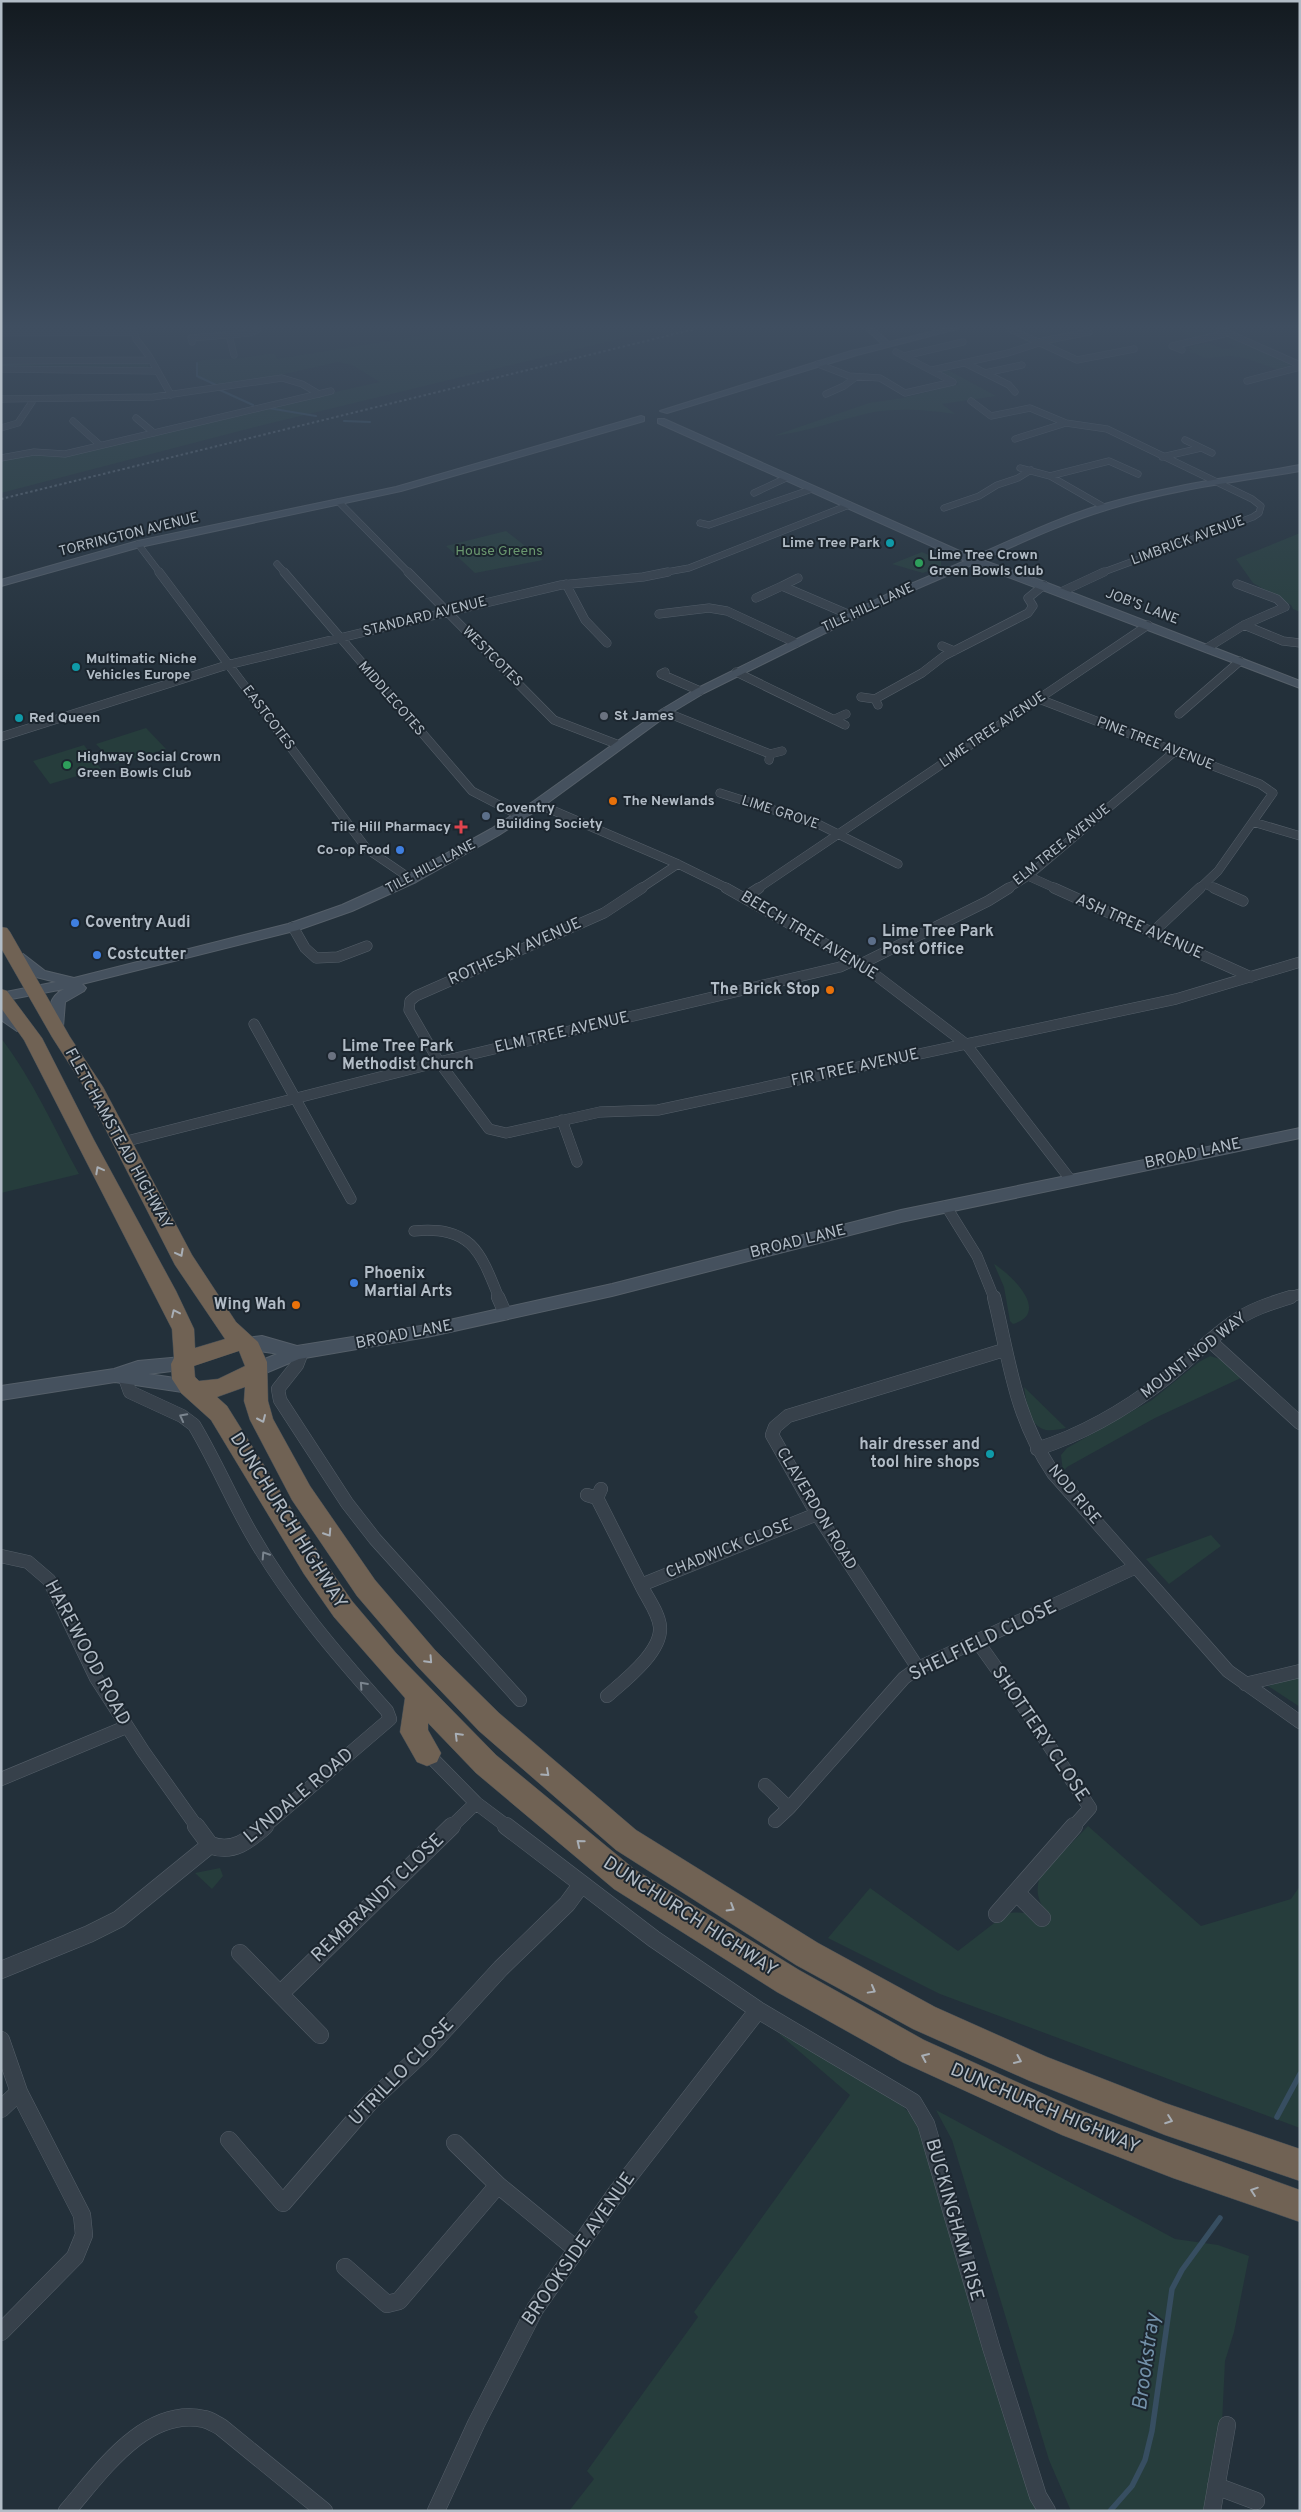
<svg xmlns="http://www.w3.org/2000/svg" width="1301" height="2512" font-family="Overpass,sans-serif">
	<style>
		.green { fill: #263d3c }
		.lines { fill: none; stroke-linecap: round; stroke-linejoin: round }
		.stream-far1 { stroke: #374e61; stroke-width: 2 }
		.stream { stroke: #374e61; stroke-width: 5.5 }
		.street-far4-casing { stroke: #555f69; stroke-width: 7 }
		.street-far3-casing { stroke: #555f69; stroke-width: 9 }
		.street-far2-casing { stroke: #555f69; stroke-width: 11 }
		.street-far1-casing { stroke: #555f69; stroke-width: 14 }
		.street-casing { stroke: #555f69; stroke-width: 18 }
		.secondary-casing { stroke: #555f69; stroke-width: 2 }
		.highway-casing { stroke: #424c55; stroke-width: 1 }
		.street-far4 { stroke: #37414b; stroke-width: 6 }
		.street-far3 { stroke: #37414b; stroke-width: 8 }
		.street-far2 { stroke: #37414b; stroke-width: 10 }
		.street-far1 { stroke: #37414b; stroke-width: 13 }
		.street { stroke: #37414b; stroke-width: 17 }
		.secondary { fill: #45515e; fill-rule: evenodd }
		.highway { fill: #706254; fill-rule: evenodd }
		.rail { stroke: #596672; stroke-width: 2; stroke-dasharray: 2.5 2.5; stroke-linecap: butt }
		.oneway { stroke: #a8aeb5 }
		.oneway2 { stroke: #7b858f }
		.culture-dot { fill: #0f9aa8; stroke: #1c262f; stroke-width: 2 }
		.leisure-dot { fill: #2e9e5b; stroke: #1c262f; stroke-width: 2 }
		.worship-dot { fill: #6b7280; stroke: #1c262f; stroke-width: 2 }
		.food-dot { fill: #e8710a; stroke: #1c262f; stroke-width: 2 }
		.service-dot { fill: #5c6f8a; stroke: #1c262f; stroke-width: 2 }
		.health-dot { fill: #e0444e; stroke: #1c262f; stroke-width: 2 }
		.shop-dot { fill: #3f7fe0; stroke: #1c262f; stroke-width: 2 }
		.labels { text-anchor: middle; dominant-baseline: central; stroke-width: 4; stroke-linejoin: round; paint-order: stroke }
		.far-street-label { font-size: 14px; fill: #b2bcc6; stroke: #1c262f }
		.far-poi-label { font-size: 14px; font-weight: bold; fill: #b2bcc6; stroke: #1c262f; text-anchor: start }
		.far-park-label { font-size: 14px; fill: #6a976f; stroke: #1c262f }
		.poi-label { font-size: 16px; font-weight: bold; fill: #b2bcc6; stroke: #1c262f; text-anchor: start }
		.street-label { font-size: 16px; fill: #b2bcc6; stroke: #1c262f }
		.near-street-label { font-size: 19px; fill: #b2bcc6; stroke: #1c262f }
		.near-water-label { font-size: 21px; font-style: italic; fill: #7391a9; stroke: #1c262f }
	</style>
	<rect width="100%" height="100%" fill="#23303a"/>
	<path class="green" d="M444,329H660L255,427L1,493V459L29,454L52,455L380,382L352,365L338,362L280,375L214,387L208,381L198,379L196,362L202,360L242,358L274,353L277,359L413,337Z
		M1177,329H1213L1221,333L1187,342L1184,340L1192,338Z
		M1234,339L1294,366L1282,371L1245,358L1231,356L1205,358L1188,351L1192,349L1188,347L1208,343L1224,349L1236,347L1225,341Z
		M1,362L144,363L148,364L149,370L1,368Z
		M948,370L996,396L942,404L955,414C929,410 901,408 874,412C840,419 808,432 773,436L869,403L903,398L959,384L940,371Z
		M506,531L543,560L475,573L446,546Z
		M1300,533V612L1293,609L1291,605L1253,583L1236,559Z
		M922,552L941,561V566L923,573L892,564Z
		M146,728L166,749L115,764L96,744Z
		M84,745L101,769L50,784L33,761Z
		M1,1038C33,1080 54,1128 79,1174L1,1193Z
		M994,1264C1012,1275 1051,1313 1013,1324L1010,1321L1004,1287Z
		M1210,1356L1220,1359L1243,1377L1155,1418L1067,1467L1063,1472L1061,1455L1067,1448L1152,1400L1199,1362Z
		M1024,1387L1066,1428C1060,1429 1052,1431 1046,1430C1028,1426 1027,1402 1024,1387Z
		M1211,1535L1221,1546L1169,1584L1146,1559Z
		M1300,1676V1707L1268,1686L1297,1677Z
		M1088,1826L1201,1926L1291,1899L1300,1886V2128L940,1994L828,1938L870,1888L958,1951L1006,1914C1019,1910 1034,1915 1048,1915C1038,1901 1035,1892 1040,1876Z
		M220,1868L223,1876L212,1889L195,1873Z
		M778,2033C820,2056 889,2084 917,2122L1039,2511H569L594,2479L587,2471L698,2317L694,2312L850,2095Z
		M936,2110L1175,2239L1218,2245L1249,2256L1234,2332L1225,2361L1222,2423L1205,2511H1071L1049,2460L952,2140Z"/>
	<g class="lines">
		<path class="stream-far1" d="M197,363V376L216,385
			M220,390L253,405
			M268,408L316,416
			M344,421L370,422"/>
		<path class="stream" d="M1277,2117L1300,2074
			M1110,2511L1132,2486L1145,2460L1152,2431L1172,2289L1182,2270L1220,2218"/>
		<defs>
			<path id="street-far4" d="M134,329L136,339L149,356L171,395
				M1010,329L1077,360L1134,349
				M1219,329L1300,365
				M1,333L134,332
				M229,335L234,355
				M192,342L191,338L250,333L258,329
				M1038,342L1089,332
				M1182,350L1172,346L1228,333
				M904,356L963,342
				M3,361L151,360
				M965,363L1009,385L1015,392
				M818,364L849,376L880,378L905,393L953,382L896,352
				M1,369L156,371
				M932,370L1008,353L1039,343
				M985,373L1022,365
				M1247,381L1300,367
				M826,394L844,386L856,377
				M1,399L153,397L282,378L302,384L319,394
				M971,401L991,416L1030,408L1066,423L1107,429L1252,499L1261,506L1259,513L1253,517L1101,573
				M136,418L154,433
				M73,421L100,445
				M1,428L18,423L34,399
				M1015,439L1066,423
				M1185,440L1212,453
				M1162,457L1201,448
				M1,458L34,452L65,454L331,391
				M1020,468L1050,476L1104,507
				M1050,476L1109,461L1138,474
				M754,493L786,478
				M339,502L409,573
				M944,508L979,496L997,485L1018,478L1031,470
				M700,523L709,525L812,489
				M138,544L160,573
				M277,564L285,573
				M661,573L689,568L849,505"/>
			<path id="street-far3" d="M159,572L367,849L411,879
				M284,572L472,791L520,816
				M408,572L554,720L619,745
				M566,584L585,620L607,643
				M782,586L798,578
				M1061,592L1104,572
				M756,598L782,586L850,615
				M659,614L709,608L727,611L796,643
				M1244,625L1283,641L1300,643
				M942,646L954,651
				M1207,648L1244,625L1285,607L1277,599L1237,584
				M665,672L661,674L700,691
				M736,672L845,725
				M861,697L875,699L878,705
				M875,699L922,673L944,656L1028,613L1033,606L1028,598L1044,585
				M1039,699L1260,784L1273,793L1218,871L1199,889
				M665,712L770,754
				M1179,714L1240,661
				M835,719L846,714
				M1,737L227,665L561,585L643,577L668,572
				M769,760L770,754L782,751
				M720,793L818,824L898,864
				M538,804L678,864L729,889
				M1253,822L1300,836
				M1028,876L1057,889
				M1205,884L1216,889
				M640,889L678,864
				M757,889L1148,625
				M1007,889L1028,876L1174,752"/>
			<path id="street-far2" d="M642,888L604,913L416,996L410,1001L409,1010L439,1062L489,1129L506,1133L600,1112L658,1110L1176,999L1300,962
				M726,888L861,964L966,1044L1070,1179
				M1054,888L1251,977
				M1214,888L1243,901
				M745,897L759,888
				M293,927L305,948L316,958L338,957L367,946
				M1152,933L1200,888
				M861,964L988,901L1009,888
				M254,1024L351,1199
				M562,1120L577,1162
				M123,1142L439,1062L840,967L855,960
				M946,1206L977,1256L994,1298
				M414,1231C471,1226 480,1250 499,1298
				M1287,1298L1300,1294"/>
			<path id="street-far1" d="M498,1297L505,1313
				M994,1297C1010,1363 1014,1414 1053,1473L1228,1671L1300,1722
				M1210,1341L1300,1423
				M302,1352L297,1365L278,1389L280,1400L347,1503L375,1539L520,1700
				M125,1378L130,1392L182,1416L194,1425C215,1460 231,1498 251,1533C288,1598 337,1655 387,1711L390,1719L264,1827
				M1037,1449C1084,1434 1125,1410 1164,1380C1187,1362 1208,1340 1232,1323C1249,1310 1271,1303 1291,1297
				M587,1495L597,1498L601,1489
				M597,1498L641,1585
				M1,1556L28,1562L49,1580L96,1678L143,1751L197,1827
				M977,1641L1026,1710L1090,1808L1073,1827
				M918,1668L817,1514L772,1435L775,1427L788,1416L1004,1350
				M1245,1684L1300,1671
				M607,1696C624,1681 662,1652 660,1627C659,1613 647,1598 641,1585L817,1514
				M427,1753L476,1803L508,1827
				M1,1779L126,1727
				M765,1785L789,1808L904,1678L918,1668L1136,1567
				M775,1821L789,1808
				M451,1827L476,1803"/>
			<path id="street" d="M196,1826L210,1845
				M506,1826L654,1939L758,2010L913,2102L926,2124L991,2347L1038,2496L1047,2511
				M1016,1892L1042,1918
				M997,1914L1074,1826
				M240,1953L320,2035
				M1,1970L89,1934L119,1919L210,1845C233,1854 249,1840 265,1826
				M280,1994L452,1826
				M1,2040L19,2092L82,2215L84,2235L75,2257L1,2332
				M1,2109L19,2092
				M229,2140L283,2203L371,2101L425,2051L501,1968L567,1904L581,1885
				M455,2143L498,2185
				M345,2267L387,2304L399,2301L498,2185L576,2249
				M1216,2486L1256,2501
				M67,2511C100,2473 145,2406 204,2419C210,2420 215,2424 221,2427L324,2511
				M436,2511L476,2424L535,2309L616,2193L758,2010
				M1212,2511L1227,2425"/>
			<path id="secondary" d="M866,329H875L889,342L943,329H957L857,355L667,413L660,411L851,351L882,344Z
				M641,416L644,417V421L401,491L140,547L1,586V580L138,541L396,487Z
				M658,419H664L973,557C1015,539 1057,518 1101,505C1166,486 1233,477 1300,465V471C1235,482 1168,490 1106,510C1063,523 1023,542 982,560L1037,579L1300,681V688L974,564L900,596L704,693L669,714L542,807L499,835L416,882L352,911L298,930L82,984L86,988L84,991L65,1002L63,1027L56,1031L49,1027C48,1011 48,997 64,989L1,1001V993L56,982L36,977L13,960L11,957L13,954H23L45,971L74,978L288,924L342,905L406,876L491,829L534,801L661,710L696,689L892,592L965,561L658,423Z
				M1,1009L27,1025L29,1028L27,1031H17L1,1020Z
				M1300,1128V1138L901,1222L612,1296L427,1337L299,1359L256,1377L250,1375L247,1370L250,1365L277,1354C263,1350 250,1352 238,1349L235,1344L238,1339L262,1336L297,1346L427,1325L612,1284L901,1210Z
				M182,1357L188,1359L191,1364L188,1369L148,1374L195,1381L198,1386L195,1391L189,1393L115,1382L1,1400V1386L114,1369L138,1361Z"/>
			<path id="highway" d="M1,927L7,928L10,932L70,1037L103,1087L192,1255L236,1322L258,1342L267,1362L268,1401L273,1419L310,1486L375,1580L435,1650L499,1713L636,1830L818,1943L935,2007L1047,2057L1165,2103L1300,2149V2181L1165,2135L1030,2081L913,2029L796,1965L616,1850L479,1731L417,1666L357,1596L292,1500L250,1420L244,1401L245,1387L217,1397L227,1406L322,1558L352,1601L396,1653L496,1755L634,1869L799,1970L924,2040L1079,2110L1300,2190V2222L1173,2178L1062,2135L902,2062L777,1992L614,1889L476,1773L428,1723V1730L441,1753L437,1762L427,1766L417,1762L400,1732L405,1698L334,1617L304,1574L211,1420L181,1393L176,1385L172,1379L171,1364L174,1358L172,1329L24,1040L1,1008V989L7,991L42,1038L94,1140L176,1291L194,1329L195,1348L225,1339L175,1265L84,1087L52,1037L1,948ZM239,1351L245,1366L218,1379L199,1381L195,1377L194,1366Z"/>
		</defs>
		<use href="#street-far4" class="street-far4-casing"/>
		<use href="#street-far3" class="street-far3-casing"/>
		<use href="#street-far2" class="street-far2-casing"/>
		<use href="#street-far1" class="street-far1-casing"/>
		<use href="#street" class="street-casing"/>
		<use href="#secondary" class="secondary-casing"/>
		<use href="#highway" class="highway-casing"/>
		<use href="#street-far4" class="street-far4"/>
		<use href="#street-far3" class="street-far3"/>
		<use href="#street-far2" class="street-far2"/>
		<use href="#street-far1" class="street-far1"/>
		<use href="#street" class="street"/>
		<use href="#secondary" class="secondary"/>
		<use href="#highway" class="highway"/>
		<path class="rail" d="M1,499L695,329"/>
	</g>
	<defs><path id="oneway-chevron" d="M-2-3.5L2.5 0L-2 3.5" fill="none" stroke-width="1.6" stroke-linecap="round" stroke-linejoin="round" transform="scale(1.25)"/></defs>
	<g class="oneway">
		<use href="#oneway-chevron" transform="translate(99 1170) rotate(-118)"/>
		<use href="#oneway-chevron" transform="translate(180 1253) rotate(62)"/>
		<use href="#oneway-chevron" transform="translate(175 1313) rotate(-115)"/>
		<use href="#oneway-chevron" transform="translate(262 1419) rotate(66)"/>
		<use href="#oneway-chevron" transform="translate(328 1533) rotate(57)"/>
		<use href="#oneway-chevron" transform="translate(429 1660) rotate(47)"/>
		<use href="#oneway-chevron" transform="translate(458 1736) rotate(-135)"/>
		<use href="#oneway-chevron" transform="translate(546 1773) rotate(42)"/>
		<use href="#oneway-chevron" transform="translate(580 1843) rotate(-141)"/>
		<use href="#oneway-chevron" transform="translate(731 1908) rotate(31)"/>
		<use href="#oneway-chevron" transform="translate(872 1990) rotate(29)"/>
		<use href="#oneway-chevron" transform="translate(925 2057) rotate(-156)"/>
		<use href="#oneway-chevron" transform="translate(1018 2060) rotate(24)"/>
		<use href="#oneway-chevron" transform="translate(1169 2120) rotate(20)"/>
		<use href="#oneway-chevron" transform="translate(1254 2191) rotate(-161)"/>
	</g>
	<g class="oneway2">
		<use href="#oneway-chevron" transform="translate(183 1417) rotate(-152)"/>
		<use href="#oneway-chevron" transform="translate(265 1555) rotate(-123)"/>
		<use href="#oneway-chevron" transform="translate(363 1685) rotate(-132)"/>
	</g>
	<linearGradient id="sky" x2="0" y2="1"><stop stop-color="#131a20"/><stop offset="0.48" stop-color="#3f4e60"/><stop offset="1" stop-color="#3f4e60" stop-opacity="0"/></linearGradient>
	<rect width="1301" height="681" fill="url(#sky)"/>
	<g class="culture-dot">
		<circle cx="890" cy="543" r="5"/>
		<circle cx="76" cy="667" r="5"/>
		<circle cx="19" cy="718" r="5"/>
		<circle cx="990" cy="1454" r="5"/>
	</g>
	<g class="leisure-dot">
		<circle cx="919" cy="563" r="5"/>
		<circle cx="67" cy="765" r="5"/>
	</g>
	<g class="worship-dot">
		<circle cx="604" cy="716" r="5"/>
		<circle cx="332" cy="1056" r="5"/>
	</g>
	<g class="food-dot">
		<circle cx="613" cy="801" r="5"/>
		<circle cx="830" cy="990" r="5"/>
		<circle cx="296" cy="1305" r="5"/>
	</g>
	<g class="service-dot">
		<circle cx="486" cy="816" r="5"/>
		<circle cx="872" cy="941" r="5"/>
	</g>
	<path class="health-dot" d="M458.5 819.5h5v5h5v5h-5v5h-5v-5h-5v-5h5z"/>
	<g class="shop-dot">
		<circle cx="400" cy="850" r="5"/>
		<circle cx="75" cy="923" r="5"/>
		<circle cx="97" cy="955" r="5"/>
		<circle cx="354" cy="1283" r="5"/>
	</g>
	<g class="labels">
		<g class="far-street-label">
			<text transform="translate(129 535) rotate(-14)">TORRINGTON AVENUE</text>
			<text transform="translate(1188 541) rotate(-20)">LIMBRICK AVENUE</text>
			<text transform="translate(1142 607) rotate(21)">JOB'S LANE</text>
			<text transform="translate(868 608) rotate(-25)">TILE HILL LANE</text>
			<text transform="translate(425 617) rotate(-14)">STANDARD AVENUE</text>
			<text transform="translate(492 657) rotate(45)">WESTCOTES</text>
			<text transform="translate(391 699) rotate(49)">MIDDLECOTES</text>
			<text transform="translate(268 718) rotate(53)">EASTCOTES</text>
			<text transform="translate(993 730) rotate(-34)">LIME TREE AVENUE</text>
			<text transform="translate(1155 744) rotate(21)">PINE TREE AVENUE</text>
			<text transform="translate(780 813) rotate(18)">LIME GROVE</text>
			<text transform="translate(1062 845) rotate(-39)">ELM TREE AVENUE</text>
			<text transform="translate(431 867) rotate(-28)">TILE HILL LANE</text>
		</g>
		<g class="far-poi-label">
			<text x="880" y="543" text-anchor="end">Lime Tree Park</text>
			<text x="929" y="555">Lime Tree Crown<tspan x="929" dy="16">Green Bowls Club</tspan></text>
			<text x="86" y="659">Multimatic Niche<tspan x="86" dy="16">Vehicles Europe</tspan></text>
			<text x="614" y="716">St James</text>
			<text x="29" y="718">Red Queen</text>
			<text x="77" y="757">Highway Social Crown<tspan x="77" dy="16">Green Bowls Club</tspan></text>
			<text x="623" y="801">The Newlands</text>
			<text x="496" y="808">Coventry<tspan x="496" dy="16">Building Society</tspan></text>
			<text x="451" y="827" text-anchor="end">Tile Hill Pharmacy</text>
			<text x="390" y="850" text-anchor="end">Co-op Food</text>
		</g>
		<g class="far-park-label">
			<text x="499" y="551">House Greens</text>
		</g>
		<g class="poi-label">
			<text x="85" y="923">Coventry Audi</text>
			<text x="882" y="932">Lime Tree Park<tspan x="882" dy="18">Post Office</tspan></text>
			<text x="107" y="955">Costcutter</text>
			<text x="820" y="990" text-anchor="end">The Brick Stop</text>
			<text x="342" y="1047">Lime Tree Park<tspan x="342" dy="18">Methodist Church</tspan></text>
			<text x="364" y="1274">Phoenix<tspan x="364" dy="18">Martial Arts</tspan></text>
			<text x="286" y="1305" text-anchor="end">Wing Wah</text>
			<text x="980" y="1445" text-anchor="end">hair dresser and<tspan x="980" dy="18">tool hire shops</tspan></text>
		</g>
		<g class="street-label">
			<text transform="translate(1139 927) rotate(24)">ASH TREE AVENUE</text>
			<text transform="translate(809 936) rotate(31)">BEECH TREE AVENUE</text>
			<text transform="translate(515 952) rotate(-24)">ROTHESAY AVENUE</text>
			<text transform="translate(562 1033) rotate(-13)">ELM TREE AVENUE</text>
			<text transform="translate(855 1068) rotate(-12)">FIR TREE AVENUE</text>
			<text transform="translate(118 1139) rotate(61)">FLETCHAMSTEAD HIGHWAY</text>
			<text transform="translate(1193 1154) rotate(-12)">BROAD LANE</text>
			<text transform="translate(798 1242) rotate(-14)">BROAD LANE</text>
			<text transform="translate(404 1335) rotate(-11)">BROAD LANE</text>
			<text transform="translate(1194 1356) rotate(-38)">MOUNT NOD WAY</text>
			<text transform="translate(1074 1495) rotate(50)">NOD RISE</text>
			<text transform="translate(816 1509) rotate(59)">CLAVERDON ROAD</text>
			<text transform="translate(729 1549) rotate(-22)">CHADWICK CLOSE</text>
		</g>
		<g class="near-street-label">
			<text transform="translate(288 1521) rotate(58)">DUNCHURCH HIGHWAY</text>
			<text transform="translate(983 1641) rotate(-26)">SHELFIELD CLOSE</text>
			<text transform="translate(87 1653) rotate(62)">HAREWOOD ROAD</text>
			<text transform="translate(1040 1734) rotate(56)">SHOTTERY CLOSE</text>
			<text transform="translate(299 1796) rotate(-40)">LYNDALE ROAD</text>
			<text transform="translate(378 1898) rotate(-44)">REMBRANDT CLOSE</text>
			<text transform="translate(690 1917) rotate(33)">DUNCHURCH HIGHWAY</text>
			<text transform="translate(402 2072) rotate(-46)">UTRILLO CLOSE</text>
			<text transform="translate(1045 2109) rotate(23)">DUNCHURCH HIGHWAY</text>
			<text transform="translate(954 2220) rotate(74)">BUCKINGHAM RISE</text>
			<text transform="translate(579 2249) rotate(-55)">BROOKSIDE AVENUE</text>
		</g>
		<g class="near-water-label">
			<text transform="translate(1147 2362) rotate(-82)">Brookstray</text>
		</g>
	</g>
	<rect width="1301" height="2512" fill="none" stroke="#b2bcc6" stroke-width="5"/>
</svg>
